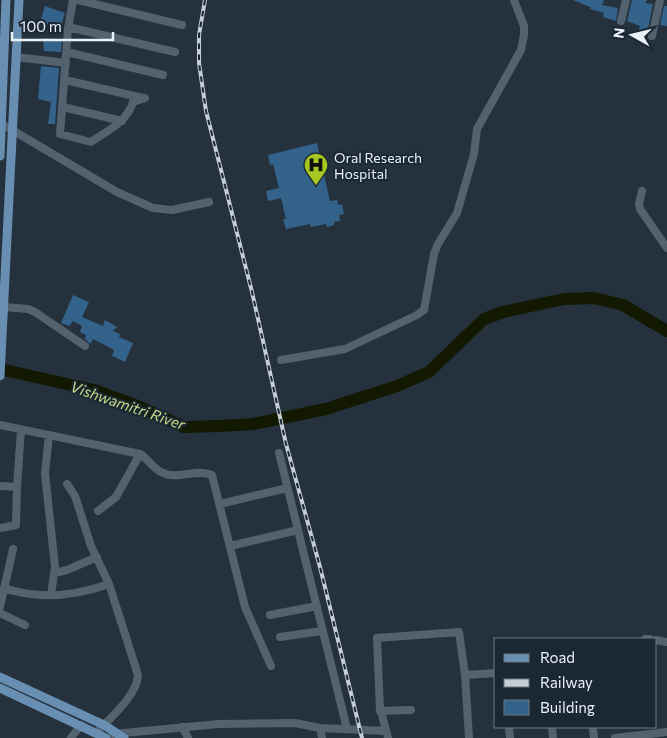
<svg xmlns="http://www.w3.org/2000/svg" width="667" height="738" font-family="Commissioner,sans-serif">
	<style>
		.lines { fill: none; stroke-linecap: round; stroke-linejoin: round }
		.river { stroke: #121900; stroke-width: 12 }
		.building { fill: #33628a }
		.minor { stroke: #53626f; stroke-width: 8 }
		.major { stroke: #688eb1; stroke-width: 9 }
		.rail-casing { stroke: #c5ced6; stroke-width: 4 }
		.rail { stroke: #1b2833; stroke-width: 2; stroke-dasharray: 5.5; stroke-linecap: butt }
		.labels { text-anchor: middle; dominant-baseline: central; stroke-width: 4; stroke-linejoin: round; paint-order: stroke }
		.poi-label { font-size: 14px; fill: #e9f1f9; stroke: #1b2833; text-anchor: start }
		.water-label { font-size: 15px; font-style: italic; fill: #c3db85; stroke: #1b2833 }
	</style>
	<rect width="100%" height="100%" fill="#25323e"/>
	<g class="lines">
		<path class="river" d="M0,369L94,390L140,407L184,427L219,426L253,424L326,409L397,386L429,372L484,319L503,312L564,299L594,298L623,305L667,331"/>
	</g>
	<path class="building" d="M573,0H604L602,5L618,8L616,21L603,17L604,13L590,9V7Z
		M632,0H647L645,3L653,4L647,34L638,32L640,26L627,21Z
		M45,6L65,13L60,29L40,22Z
		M664,6H667V26L660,25Z
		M43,38L62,40L61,52L44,51Z
		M41,66L59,68L55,124H48L51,102L38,99Z
		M317,143L330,201L337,200L338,205L342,204L344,214L339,215L340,221L334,222V225L327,227L326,224L311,227L310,224L286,229L283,219H286L281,198L268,201L266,191L279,188L273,164L270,165L268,155Z
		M73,295L89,302L82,317L103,326L105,320L117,327L113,331L120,334L119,337L133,343L125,362L112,356L114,350L93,339L90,344L85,339L86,335L80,332L82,326L73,321L69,326L61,323Z"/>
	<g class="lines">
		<path class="minor" d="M73,0L68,29L60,134L91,142C107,131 127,122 133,102L145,98
			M78,0L182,25
			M621,21L626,0
			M68,27L175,52
			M652,36L660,0
			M67,52L163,75
			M16,57L66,63
			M65,80L143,98
			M63,107L122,121
			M2,124L117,192L153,208L172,210L209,202
			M642,191L639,204L640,209L667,248
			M4,307L28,309L35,312L85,346
			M281,360L345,349L417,315L424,310L434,254L438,244L457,213L474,154L477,129L521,50L524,35V26L514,0
			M0,425L140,454C148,459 153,468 161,472C177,481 196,468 212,475L245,607L271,666
			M49,435L45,473L55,567L51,595
			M279,453L347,729
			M67,484L75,496L91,546L109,584L138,675C137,696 110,718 96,733
			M0,486L17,487
			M220,504L287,488
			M98,511L116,497L140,454
			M0,528L16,525L17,487L21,430
			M230,546L298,530
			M55,573L67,570L97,557
			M4,588C39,600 75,596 109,584
			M0,607L13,549
			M0,613L25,625
			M270,615L317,606
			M280,637L322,631
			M645,639H650
			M656,640L667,642
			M411,710L380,711L377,638L459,632L465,675
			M381,711L388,738
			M182,727L188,738
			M509,727L510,738
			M552,727L553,738
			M593,727L594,738
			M320,728L386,731
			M113,734L219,724L295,723L320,728L322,738
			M71,738L81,725
			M469,738L465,675L496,673
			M615,738L667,732"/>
		<path class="major" d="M0,156L6,0
			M0,376L19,0
			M0,677L104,725L124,738
			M0,688L106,738"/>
		<defs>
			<path id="rail" d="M205,0L199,35V63L206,111L252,292L286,444L320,567L362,738"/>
		</defs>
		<use href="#rail" class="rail-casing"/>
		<use href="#rail" class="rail"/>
	</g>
	<defs>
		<symbol id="hospital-pin" viewBox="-11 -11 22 30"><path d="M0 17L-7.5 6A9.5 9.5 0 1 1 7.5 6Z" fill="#a6c820" stroke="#1b2833"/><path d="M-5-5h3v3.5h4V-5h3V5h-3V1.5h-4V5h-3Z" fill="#111"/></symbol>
	</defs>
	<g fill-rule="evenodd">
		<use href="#hospital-pin" x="302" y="151" width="28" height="38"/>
	</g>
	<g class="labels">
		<g class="poi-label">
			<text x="334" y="157">Oral Research<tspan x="334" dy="16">Hospital</tspan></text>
		</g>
		<g class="water-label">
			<text transform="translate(128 405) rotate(19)">Vishwamitri River</text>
		</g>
	</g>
	<rect x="494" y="638" width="162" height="90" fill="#1b2833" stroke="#6d7882"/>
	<rect x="504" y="654" width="25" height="8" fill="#688eb1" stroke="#6d7882"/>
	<text x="540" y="663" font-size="15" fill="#e9f1f9">Road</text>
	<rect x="504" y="679" width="25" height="8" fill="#c5ced6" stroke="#6d7882"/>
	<text x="540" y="688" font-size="15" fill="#e9f1f9">Railway</text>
	<rect x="504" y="700" width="25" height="15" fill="#33628a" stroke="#6d7882"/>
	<text x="540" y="713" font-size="15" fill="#e9f1f9">Building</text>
	<g transform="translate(632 35) rotate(278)" stroke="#1b2833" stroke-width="4" paint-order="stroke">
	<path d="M0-4L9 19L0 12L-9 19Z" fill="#e9f1f9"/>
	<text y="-8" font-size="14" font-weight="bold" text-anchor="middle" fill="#e9f1f9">N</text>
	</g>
	<path d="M12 32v8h101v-8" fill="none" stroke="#e9f1f9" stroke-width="2.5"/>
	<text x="20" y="32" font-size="15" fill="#e9f1f9" stroke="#1b2833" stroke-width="4" paint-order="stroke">100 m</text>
</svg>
